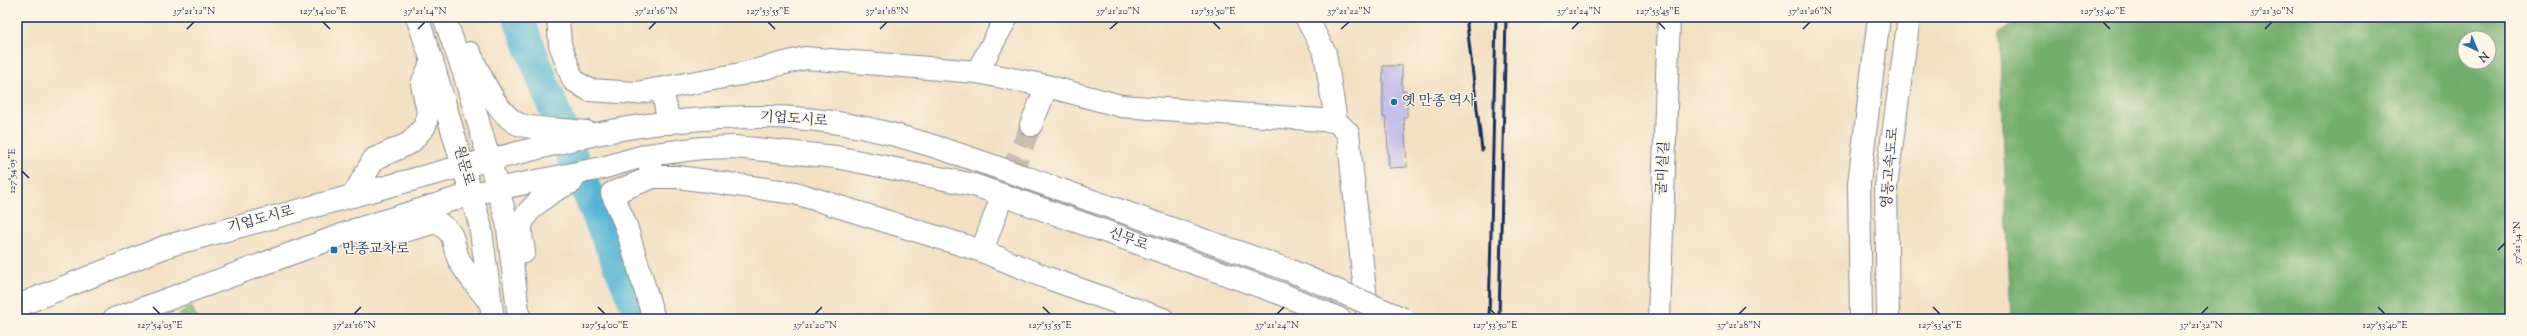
<svg xmlns="http://www.w3.org/2000/svg" width="2527" height="336" font-family="'Sorts Mill Goudy','Noto Serif KR',serif">
	<style>
		.forest { fill: #73ae6d; stroke: #476e66; fill-rule: evenodd }
		.lines { fill: none; stroke-linecap: round; stroke-linejoin: round }
		.river { stroke: #54b5d3; stroke-width: 31 }
		.building { fill: #c2bdeb }
		.minor-tunnel { stroke: #c8bdae; stroke-width: 22; stroke-dasharray: 22 11; stroke-linecap: butt }
		.minor-casing { stroke: #878890; stroke-width: 24 }
		.major-casing { stroke: #878890; stroke-width: 24 }
		.highway-casing { stroke: #878890; stroke-width: 24 }
		.minor { stroke: #fff; stroke-width: 22 }
		.major { stroke: #fff; stroke-width: 22 }
		.highway { stroke: #fff; stroke-width: 22 }
		.rail { stroke: #1b2f5e; stroke-width: 3 }
		.major-bridge-casing { stroke: #878890; stroke-width: 24; stroke-linecap: butt }
		.major-bridge { stroke: #fff; stroke-width: 22 }
		.ticks { fill: none; stroke: #1b2f5e; stroke-width: 1.5 }
		.poi-dot { fill: #1f6fb2; stroke: #fcf5e5; stroke-width: 1.5 }
		.labels { text-anchor: middle; dominant-baseline: central; stroke-width: 3; stroke-linejoin: round; paint-order: stroke }
		.poi-label { font-size: 14px; fill: #1b2f5e; stroke: #fcf5e5; text-anchor: start }
		.street-label { font-size: 14px; fill: #1b2f5e; stroke: #fcf5e5 }
		.neatline { fill: none; stroke: #1b2f5e; stroke-width: 1.5 }
		.ticks-label { font-size: 10px; text-anchor: middle; fill: #1b2f5e }
	</style>
	<rect width="100%" height="100%" fill="#fcf5e5"/>
	<filter id="ink" filterUnits="userSpaceOnUse"><feTurbulence type="fractalNoise" baseFrequency=".025" numOctaves="2"/><feDisplacementMap in="SourceGraphic" scale="8" xChannelSelector="R" yChannelSelector="G"/><feConvolveMatrix kernelMatrix="1 2 1 2 8 2 1 2 1" color-interpolation-filters="sRGB"/></filter>
	<filter id="wash" filterUnits="userSpaceOnUse"><feTurbulence type="fractalNoise" baseFrequency=".012" numOctaves="4" result="noise"/><feDisplacementMap in="SourceGraphic" scale="16" xChannelSelector="R" yChannelSelector="G"/><feGaussianBlur stdDeviation="0.9" result="paint"/><feColorMatrix in="noise" values="0 0 0 0 0 0 0 0 0 0 0 0 0 0 0 0 0 1.4 0 .05"/><feComposite in="paint" operator="in"/></filter>
	<g filter="url(#wash)">
		<rect width="100%" height="100%" fill="#f3e0c2"/>
		<path class="forest" d="M2024,17H2510V319H2011L1999,33ZM2465,38H2489V62H2465Z
			M191,306L198,319H174Z"/>
		<g class="lines">
			<path class="river" d="M518,17L579,173L641,319"/>
		</g>
		<g id="blocks">
			<path class="building" d="M1383,66H1402V91H1407V117H1404L1407,167L1389,168L1386,117H1383Z"/>
		</g>
	</g>
	<g filter="url(#ink)">
		<use href="#blocks" fill-opacity="0" stroke="#878890" stroke-width="1"/>
		<g class="lines">
			<path class="minor-tunnel" d="M998,207L1031,125"/>
			<defs>
				<path id="minor" d="M558,17L560,44L573,80L589,90L636,93L741,74L805,58L977,72L1047,86L1121,106L1336,121
					M1306,17L1325,53L1336,121L1348,133L1368,319
					M977,72L1007,17
					M662,89L669,123
					M1031,125L1047,86
					M647,155L653,177H678L795,193L982,251L1045,277L1163,319
					M653,177L612,193L626,226L654,319
					M353,196L374,159L410,143L425,126L428,112L422,84L432,61
					M982,251L998,207
					M17,306L167,246L463,166
					M114,319L355,230L471,194
					M1659,319L1669,17"/>
				<path id="major" d="M417,17L432,61L480,224L493,319
					M444,17L464,73L507,221L519,319
					M470,53C479,73 498,118 521,125C540,130 565,129 586,132
					M463,166C509,156 555,143 601,133C654,122 709,117 763,117C863,116 957,153 1050,186C1129,214 1209,242 1289,270
					M471,194L602,168L647,155L702,148L735,147L836,157L974,185L1282,294L1340,319
					M355,230L376,239L436,222C460,235 450,244 460,262C468,276 479,288 488,300
					M524,252C523,244 520,234 521,227C524,207 556,189 572,182"/>
				<path id="highway" d="M1861,319L1859,183L1879,17
					M1888,319L1886,186L1909,17"/>
			</defs>
			<use href="#minor" class="minor-casing"/>
			<use href="#major" class="major-casing"/>
			<use href="#highway" class="highway-casing"/>
			<use href="#minor" class="minor"/>
			<use href="#major" class="major"/>
			<use href="#highway" class="highway"/>
			<path class="rail" d="M1466,17L1482,150
				M1489,319L1496,17
				M1499,319L1506,17"/>
			<defs>
				<path id="major-bridge" d="M1289,270L1404,319"/>
			</defs>
			<use href="#major-bridge" class="major-bridge-casing"/>
			<use href="#major-bridge" class="major-bridge"/>
		</g>
	</g>
	<path class="ticks" d="M323,22L330,29M768,22L775,29M1213,22L1220,29M1658,22L1665,29M2103,22L2110,29M187,29L194,22M418,29L425,22M649,29L656,22M880,29L887,22M1110,29L1118,22M1341,29L1349,22M1572,29L1579,22M1803,29L1810,22M2265,29L2272,22M22,171L29,178M2498,250L2505,243M153,307L160,314M598,307L605,314M1043,307L1050,314M1488,307L1495,314M1933,307L1940,314M2378,307L2385,314M354,314L361,307M815,314L822,307M1277,314L1284,307M1739,314L1746,307M2201,314L2208,307"/>
	<g class="poi-dot">
		<circle cx="1394" cy="102" r="4"/>
		<rect x="330" y="246" width="8" height="8" rx="2"/>
	</g>
	<g class="labels">
		<g class="poi-label">
			<text x="1402" y="102">옛 만종 역사</text>
			<text x="342" y="250">만종교차로</text>
		</g>
		<g class="street-label">
			<text transform="translate(794 120) rotate(4)">기업도시로</text>
			<text transform="translate(463 166) rotate(74)">원문로</text>
			<text transform="translate(1664 168) rotate(-87)">굴미실길</text>
			<text transform="translate(1891 168) rotate(-85)">영동고속도로</text>
			<text transform="translate(261 220) rotate(-15)">기업도시로</text>
			<text transform="translate(1128 240) rotate(20)">신무로</text>
		</g>
	</g>
	<rect width="2527" height="336" fill="none" stroke="#fcf5e5" stroke-width="44"/>
	<g transform="translate(2477 50) rotate(136)"><circle r="19" fill="#fcf5e5" stroke="#a2a6af"/>
	<path d="M0-3L7 15L0 10L-7 15Z" fill="#1f6fb2"/>
	<text y="-6" font-size="11" font-weight="bold" text-anchor="middle" fill="#1b2f5e">N</text>
	</g>
	<rect x="22" y="22" width="2483" height="292" class="neatline"/>
	<g class="ticks-label">
		<text x="194" y="14">37°21'12"N</text>
		<text x="323" y="14">127°54'00"E</text>
		<text x="425" y="14">37°21'14"N</text>
		<text x="656" y="14">37°21'16"N</text>
		<text x="768" y="14">127°53'55"E</text>
		<text x="887" y="14">37°21'18"N</text>
		<text x="1118" y="14">37°21'20"N</text>
		<text x="1213" y="14">127°53'50"E</text>
		<text x="1349" y="14">37°21'22"N</text>
		<text x="1579" y="14">37°21'24"N</text>
		<text x="1658" y="14">127°53'45"E</text>
		<text x="1810" y="14">37°21'26"N</text>
		<text x="2103" y="14">127°53'40"E</text>
		<text x="2272" y="14">37°21'30"N</text>
		<text transform="translate(11 171) rotate(-90)" y="4">127°54'05"E</text>
		<text transform="translate(2516 243) rotate(-90)" y="4">37°21'34"N</text>
		<text x="160" y="328">127°54'05"E</text>
		<text x="354" y="328">37°21'16"N</text>
		<text x="605" y="328">127°54'00"E</text>
		<text x="815" y="328">37°21'20"N</text>
		<text x="1050" y="328">127°53'55"E</text>
		<text x="1277" y="328">37°21'24"N</text>
		<text x="1495" y="328">127°53'50"E</text>
		<text x="1739" y="328">37°21'28"N</text>
		<text x="1940" y="328">127°53'45"E</text>
		<text x="2201" y="328">37°21'32"N</text>
		<text x="2385" y="328">127°53'40"E</text>
	</g>
</svg>
